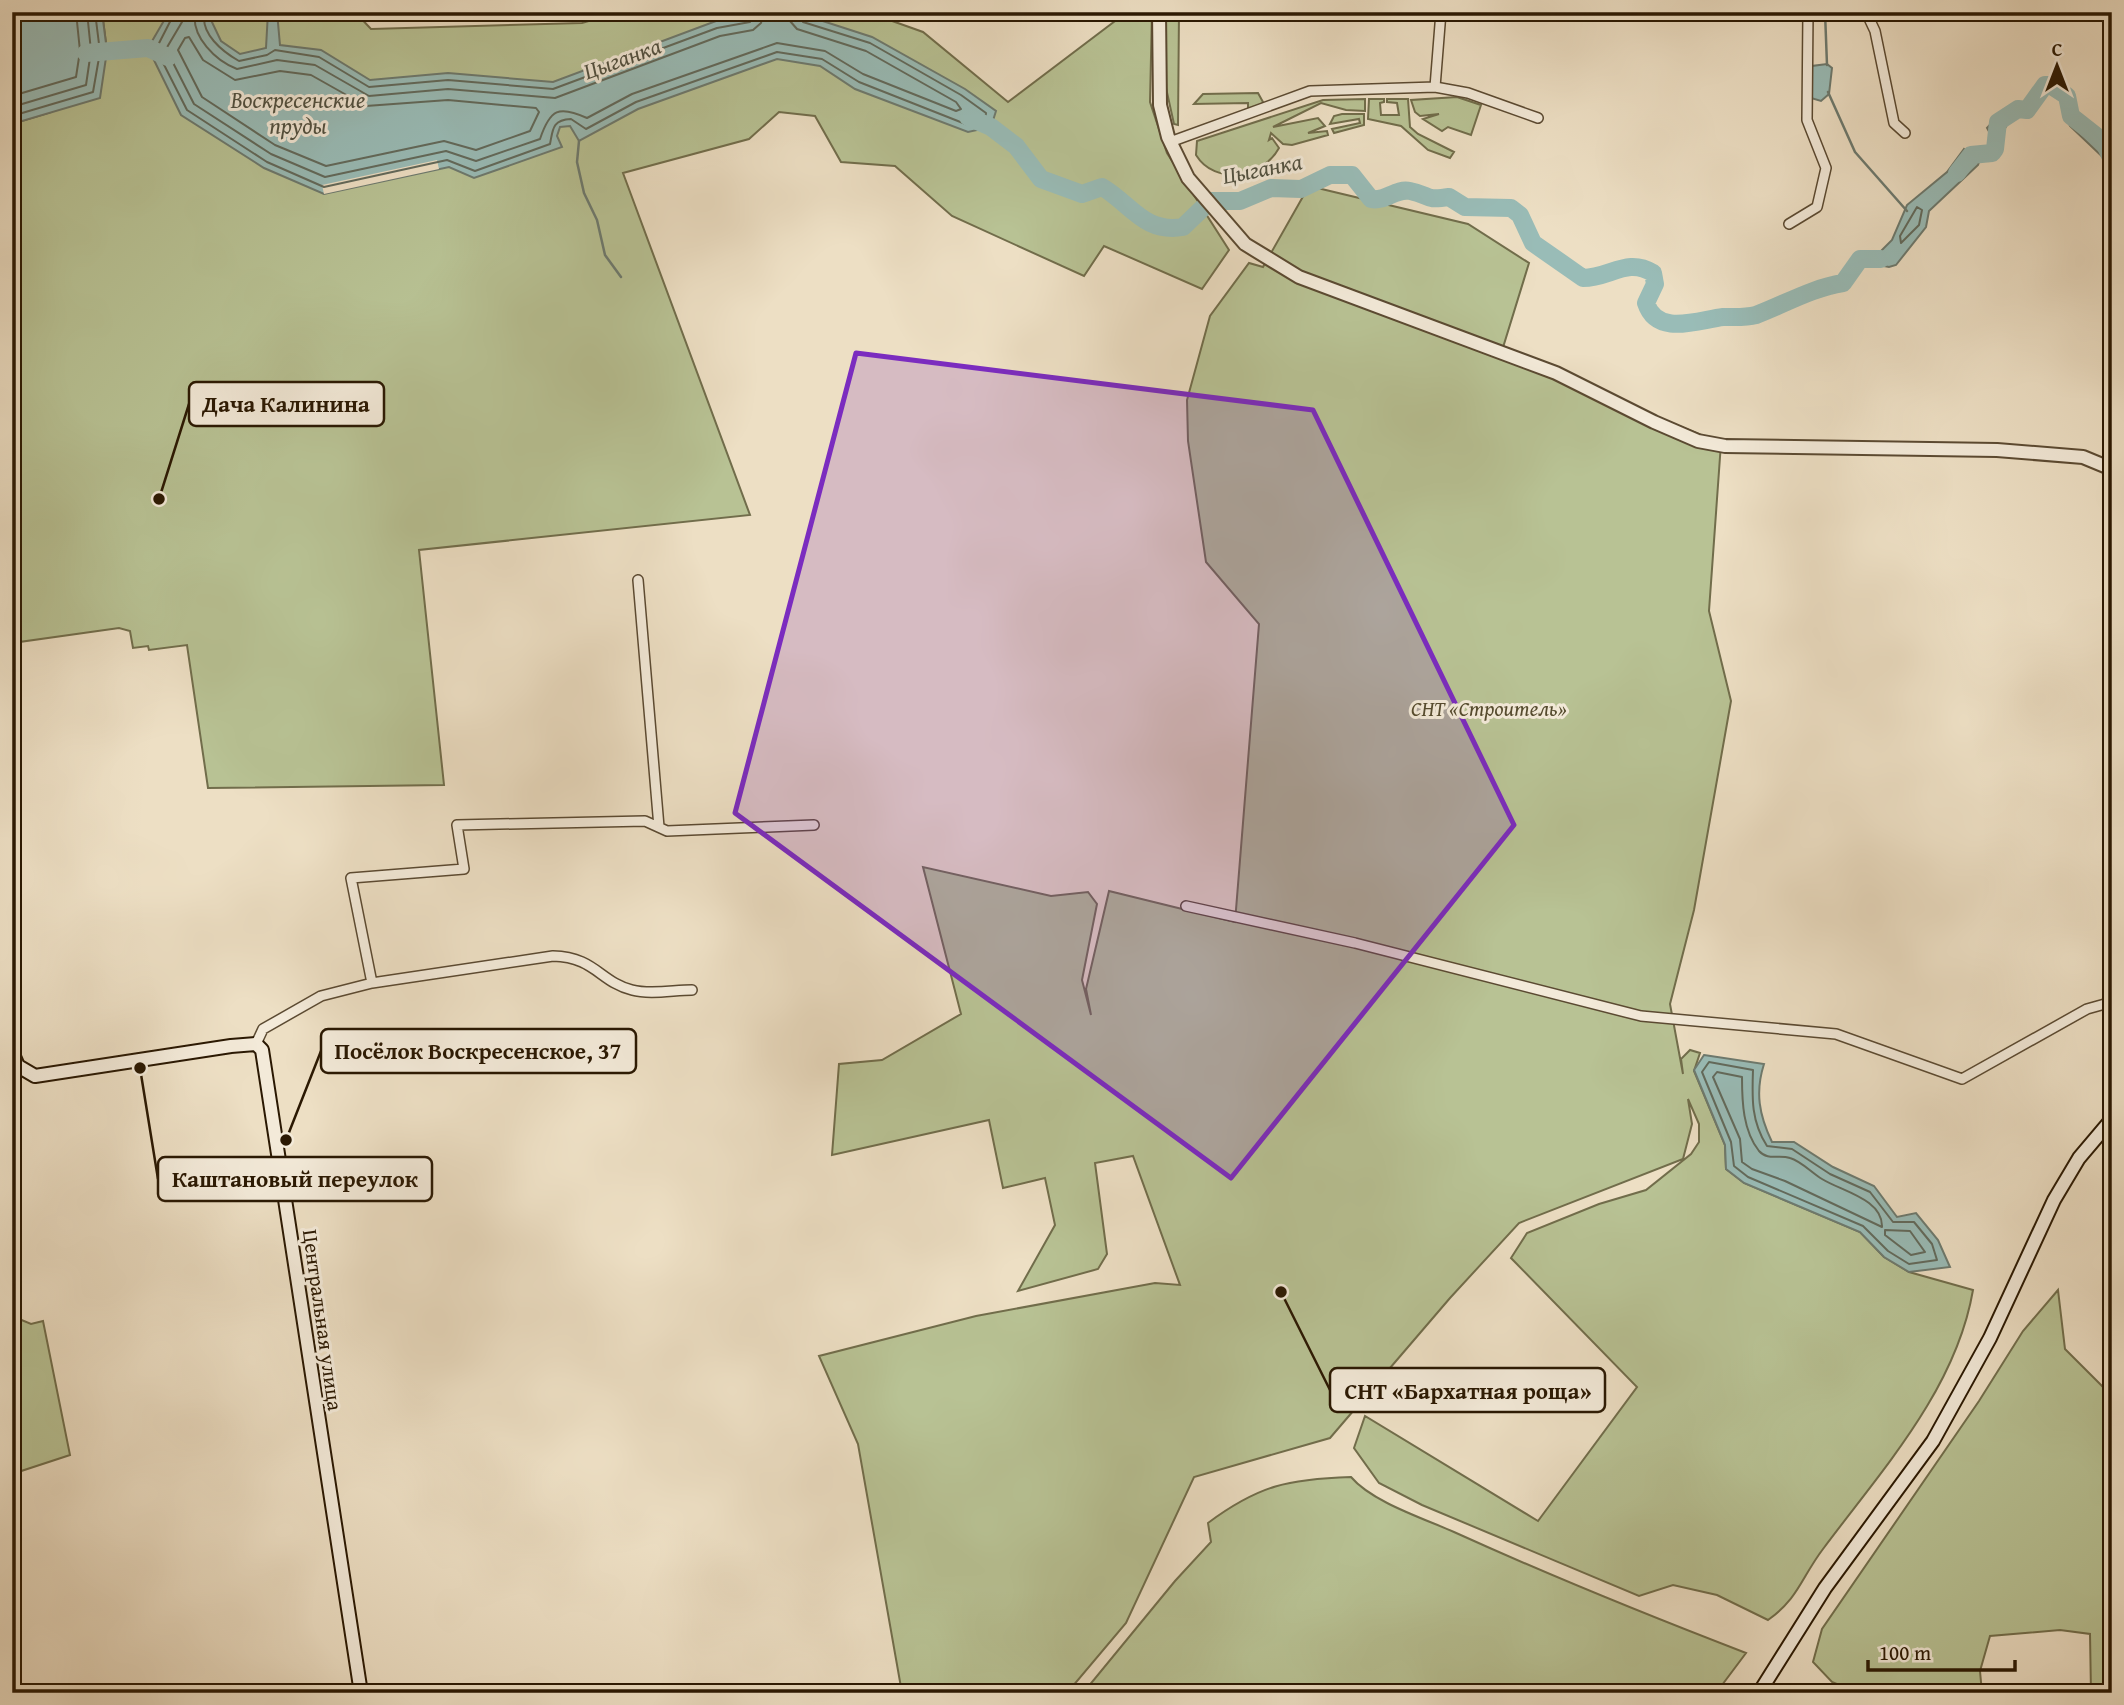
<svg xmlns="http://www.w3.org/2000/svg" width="2124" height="1705" font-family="'Gentium Book Plus',serif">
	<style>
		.green { fill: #b8c294; stroke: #716d4b; stroke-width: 2 }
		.water { fill: #99bcb7; stroke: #6d7a6f; stroke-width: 2 }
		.pier { fill: #eddfc4 }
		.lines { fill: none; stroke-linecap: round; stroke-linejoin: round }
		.shore { stroke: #626a5c; stroke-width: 2 }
		.stream { stroke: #6d7a6f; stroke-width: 2.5 }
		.river { stroke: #99bcb7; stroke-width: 18 }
		.minor-casing { stroke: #5b4a32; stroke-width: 12 }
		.tertiary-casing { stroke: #5b4a32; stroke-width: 16 }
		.secondary-casing { stroke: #2a1802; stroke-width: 16 }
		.minor { stroke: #f3ead9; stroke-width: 9 }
		.tertiary { stroke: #f3ead9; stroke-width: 12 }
		.secondary { stroke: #f3ead9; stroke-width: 12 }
		.marked { fill: #7b2cbf; fill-opacity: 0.2; stroke: #7b2cbf; stroke-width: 5; stroke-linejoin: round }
		.labels { text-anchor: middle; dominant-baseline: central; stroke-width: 6; stroke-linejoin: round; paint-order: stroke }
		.park-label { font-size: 21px; font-style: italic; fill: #554b2e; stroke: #f3ead9 }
		.street-label { font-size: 21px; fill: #2a1802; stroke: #f3ead9 }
		.water-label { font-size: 23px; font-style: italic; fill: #515141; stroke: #f3ead9 }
		.leader { fill: none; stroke: #2a1802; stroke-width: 2.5 }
		.callout-dot { fill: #2a1802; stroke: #f3ead9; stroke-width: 2.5 }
		.callout { fill: #f3ead9; stroke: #2a1802; stroke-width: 2.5 }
		.callout-label { font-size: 23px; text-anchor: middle; font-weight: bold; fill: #2a1802 }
	</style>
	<rect width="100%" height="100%" fill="#eddfc4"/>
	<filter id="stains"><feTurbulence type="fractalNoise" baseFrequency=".00286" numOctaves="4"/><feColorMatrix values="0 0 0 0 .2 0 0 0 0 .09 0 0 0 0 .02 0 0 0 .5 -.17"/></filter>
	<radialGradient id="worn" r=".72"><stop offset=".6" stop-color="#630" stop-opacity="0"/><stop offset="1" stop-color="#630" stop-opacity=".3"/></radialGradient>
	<path class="green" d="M102,12H355L371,29L582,23L619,12H867L923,32L1008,102L1127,12H1152L1150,102L1167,153L1229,250L1202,289L1104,246L1084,276L952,216L895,166L841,162L815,116L779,112L749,139L623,173L750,515L419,550L444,785L208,788L187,645L149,650L148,646L133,648L130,631L119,628L12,643V124L51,112L107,51Z
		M1165,12H1179L1178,125L1174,124L1166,88Z
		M1258,93L1263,102L1261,106L1248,110V103L1194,104L1203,94Z
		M1457,97L1481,105L1471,135L1448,127L1442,131L1423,119L1439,114L1420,116L1415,112L1411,100Z
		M1365,99V111L1346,110L1321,103L1273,127L1318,118L1325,126L1308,133L1327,131L1328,135L1292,145L1283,144L1271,133L1269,140L1272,138L1279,148C1263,178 1215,186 1196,155L1197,141L1323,100Z
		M1369,99H1384V102L1380,103L1381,115H1399L1397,103L1387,102V99H1408L1410,127L1418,134L1454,152L1450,158L1428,150L1401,126L1368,119Z
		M1342,114H1364V125L1334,133L1332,129L1360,123L1359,119L1330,124L1334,116Z
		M1309,186L1468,224L1529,263L1501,354L1721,443L1709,611L1731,701L1694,910L1670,1004L1683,1074L1681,1059L1690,1050L1700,1053L1694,1071L1725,1145L1726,1169L1744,1183L1860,1232L1884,1257L1909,1272L1973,1290C1956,1390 1881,1471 1823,1549C1801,1578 1799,1598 1768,1620L1717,1595L1673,1585L1639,1596L1422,1505L1379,1483L1354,1448L1365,1416L1538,1521L1637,1387L1511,1258L1527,1233L1599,1204L1646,1190L1691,1154L1699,1142V1124L1688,1099L1692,1124L1683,1159L1519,1223L1450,1298L1330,1438L1194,1477L1126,1623L1067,1693H902L858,1444L819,1356L976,1316L1155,1283L1180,1285L1133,1156L1095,1163L1107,1254L1098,1269L1018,1291L1055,1225L1045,1178L1003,1188L989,1120L832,1155L839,1064L882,1060L961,1014L923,867L1051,896L1088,892L1097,904L1082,980L1091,1015L1086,989L1109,891L1235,922L1259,624L1206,562L1188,441L1187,400L1210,316L1249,263L1263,267Z
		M2058,1290L2065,1349L2112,1396V1693H2091L2090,1634L2060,1630L1990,1636L1980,1671L1982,1693H1858L1832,1682L1813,1662L1822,1629L1979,1401L2023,1331Z
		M12,1316L31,1324L43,1321L70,1455L12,1474Z
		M1351,1477C1372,1502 1425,1519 1454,1532C1551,1576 1647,1615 1746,1653L1716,1693H1083L1175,1581L1211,1542L1208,1523C1259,1485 1289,1479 1351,1477Z"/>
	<path class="water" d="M28,12H102L107,51L100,98L12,124V21Z
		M169,12H212L210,18L221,41L240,54L266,48L268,12H277L280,45L321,50L370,80L448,73L553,82L716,21L768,12H795L872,37L965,89L996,111L991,127L968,132L855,89L820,66L777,59L638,109L579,141L570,126L560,127L557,136L562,147L474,178L449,167L324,194L264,168L181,115L148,48Z
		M1827,64L1832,68L1829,94L1821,101L1811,98L1812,66Z
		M2002,112L2008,123L2000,137H1992L1987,128Z
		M2074,117C2096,132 2112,136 2112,166L2070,126L2067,118Z
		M1964,149L1979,162L1978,165L1929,211L1926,227L1896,265L1889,267L1863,262L1860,259L1863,256L1874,258L1892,240L1907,205L1947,172Z
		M1704,1055L1764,1064C1755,1092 1759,1115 1772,1142H1794L1833,1167L1874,1186L1897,1217L1916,1213L1938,1240L1950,1267L1909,1272L1884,1257L1860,1232L1744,1183L1726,1169L1725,1145L1694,1070Z"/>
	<path class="pier" d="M437,160L439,169L324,194L322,185Z"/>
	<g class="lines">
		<path class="shore" d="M175,12L156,49L187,110L267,162L324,187L447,160L475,171L550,144C553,129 552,120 571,119L586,129L636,102L777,52L822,59L859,82L968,125L985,120L986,113L961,95L870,43L803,22L798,12
			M184,12L182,22L166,49L194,104L271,154L325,177L446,151L476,161L540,139C550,109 559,105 587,118L632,94L777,43L825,51L863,74L956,111L961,109L956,102L866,51L797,29L790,21L789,12
			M195,12C191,37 216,61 237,69L277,60L315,65L369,96L448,89L555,98L720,36L753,30L761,23L764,12
			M205,12C199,33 223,52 239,61L267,55L275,50L319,57L369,87L448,80L553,89L717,28L750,22L755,12
			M189,37L203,60L235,80L280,71L311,75L366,106L448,100L536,108L539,112L530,131L476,150L444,141L326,166L275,145L202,97L178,50L185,38Z
			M12,96L76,77L80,51L76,12
			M12,107L86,85L91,51L87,12
			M12,116L93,92L100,52L95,12
			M1917,207L1922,210L1919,225L1901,243L1900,236Z
			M1709,1062L1753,1070C1752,1098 1751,1121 1767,1146L1792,1149L1830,1174L1870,1192L1893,1222H1914L1932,1244L1937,1260L1909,1264L1888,1251L1863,1226L1748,1177L1734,1166L1731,1142L1702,1072Z
			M1717,1072L1742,1077C1742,1102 1743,1131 1759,1151C1768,1161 1779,1154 1790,1158C1801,1161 1812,1173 1822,1179C1841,1191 1883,1199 1882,1227L1785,1181L1752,1169L1742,1162L1740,1139L1713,1077Z
			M1885,1230L1910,1231L1925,1252L1911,1255L1885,1235Z"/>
		<path class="stream" d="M1825,12L1827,65
			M1828,92L1855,152L1907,211
			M579,141L577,162L584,193L597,220L605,255L621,277"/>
		<path class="river" d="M86,53L148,48L168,57
			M968,117L991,127L1016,146L1041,179L1082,194L1102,187C1130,203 1144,234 1183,227L1210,201H1240L1271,188L1301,189L1330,175H1352L1371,199C1386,202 1395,188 1410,191C1431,195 1423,201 1449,197L1465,207L1511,208L1520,215L1533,243L1583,278C1610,278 1627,257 1653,273L1655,284L1646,303C1657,337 1698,320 1723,317C1734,317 1745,318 1756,315C1785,304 1812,288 1843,283L1860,259H1881
			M1957,173L1971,155L1992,153L1995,149L1998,122L2018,109L2027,110L2045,85H2050L2067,96L2071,116L2104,142L2112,160"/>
		<defs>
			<path id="minor" d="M920,12L924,16L929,12
				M1866,12L1875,31L1894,123L1905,133
				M1435,87L1468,93L1538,118
				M1170,142L1310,91L1435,87L1441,12
				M1789,224L1817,207L1826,168L1807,120L1808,12
				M638,580L659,827
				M1186,906L1355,943L1641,1016L1836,1034L1962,1079L2087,1009L2112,1002
				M372,983L351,878L464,869L457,825L645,821L667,831L814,825
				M256,1044L263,1029L321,996L372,983L553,956C595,957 600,982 632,990C650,995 674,990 692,990"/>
			<path id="tertiary" d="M1159,12L1160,105L1168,137L1188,178L1245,244L1299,277L1556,373L1654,422L1698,441L1725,446L1997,450L2083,457L2112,469"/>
			<path id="secondary" d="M12,1052L18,1066L35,1076L231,1046L256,1044L262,1050L361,1693
				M1759,1693L1825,1588L1933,1441L1990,1338L2054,1200L2079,1158L2112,1119"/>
		</defs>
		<use href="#minor" class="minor-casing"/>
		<use href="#tertiary" class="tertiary-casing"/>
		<use href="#secondary" class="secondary-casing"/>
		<use href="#minor" class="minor"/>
		<use href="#tertiary" class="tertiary"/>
		<use href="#secondary" class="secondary"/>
	</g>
	<path class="marked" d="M856,353L1313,410L1514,825L1231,1178L735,813Z"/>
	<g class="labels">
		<g class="park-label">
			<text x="1489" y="708">СНТ «Строитель»</text>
		</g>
		<g class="street-label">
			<text transform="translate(323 1320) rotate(82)">Центральная улица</text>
		</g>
		<g class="water-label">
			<text transform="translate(622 58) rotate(-20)">Цыганка</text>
			<text x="298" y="99">Воскресенские<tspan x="298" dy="26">пруды</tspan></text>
			<text transform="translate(1262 168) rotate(-11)">Цыганка</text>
		</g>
	</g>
	<path class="leader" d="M159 499L189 404M286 1140L321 1051M140 1068L158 1179M1281 1292L1330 1390"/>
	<g class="callout-dot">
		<circle cx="159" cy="499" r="7"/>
		<circle cx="286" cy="1140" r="7"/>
		<circle cx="140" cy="1068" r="7"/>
		<circle cx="1281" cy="1292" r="7"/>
	</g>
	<g class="callout">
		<rect x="189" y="382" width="195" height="44" rx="7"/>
		<rect x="321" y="1029" width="315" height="44" rx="7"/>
		<rect x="158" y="1157" width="274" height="44" rx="7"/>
		<rect x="1330" y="1368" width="275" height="44" rx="7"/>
	</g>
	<g class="callout-label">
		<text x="286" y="412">Дача Калинина</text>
		<text x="478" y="1059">Посёлок Воскресенское, 37</text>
		<text x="295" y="1187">Каштановый переулок</text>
		<text x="1468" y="1399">СНТ «Бархатная роща»</text>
	</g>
	<rect width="2124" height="1705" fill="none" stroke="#eddfc4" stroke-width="42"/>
	<rect x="14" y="14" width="2096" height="1677" fill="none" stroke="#2a1802" stroke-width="3.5"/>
	<rect x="21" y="21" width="2082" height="1663" fill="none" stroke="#2a1802" stroke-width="2"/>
	<g transform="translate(2057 66)" stroke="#f3ead9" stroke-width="5" paint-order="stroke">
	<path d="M0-5L12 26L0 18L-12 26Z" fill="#2a1802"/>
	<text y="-10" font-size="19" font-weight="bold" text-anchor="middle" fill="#2a1802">С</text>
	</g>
	<path d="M1868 1660v10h147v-10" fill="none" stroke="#2a1802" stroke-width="3.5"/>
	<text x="1879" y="1660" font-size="21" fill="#2a1802" stroke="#f3ead9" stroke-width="5" paint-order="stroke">100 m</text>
	<rect width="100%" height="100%" filter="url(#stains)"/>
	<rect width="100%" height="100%" fill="url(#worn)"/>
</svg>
